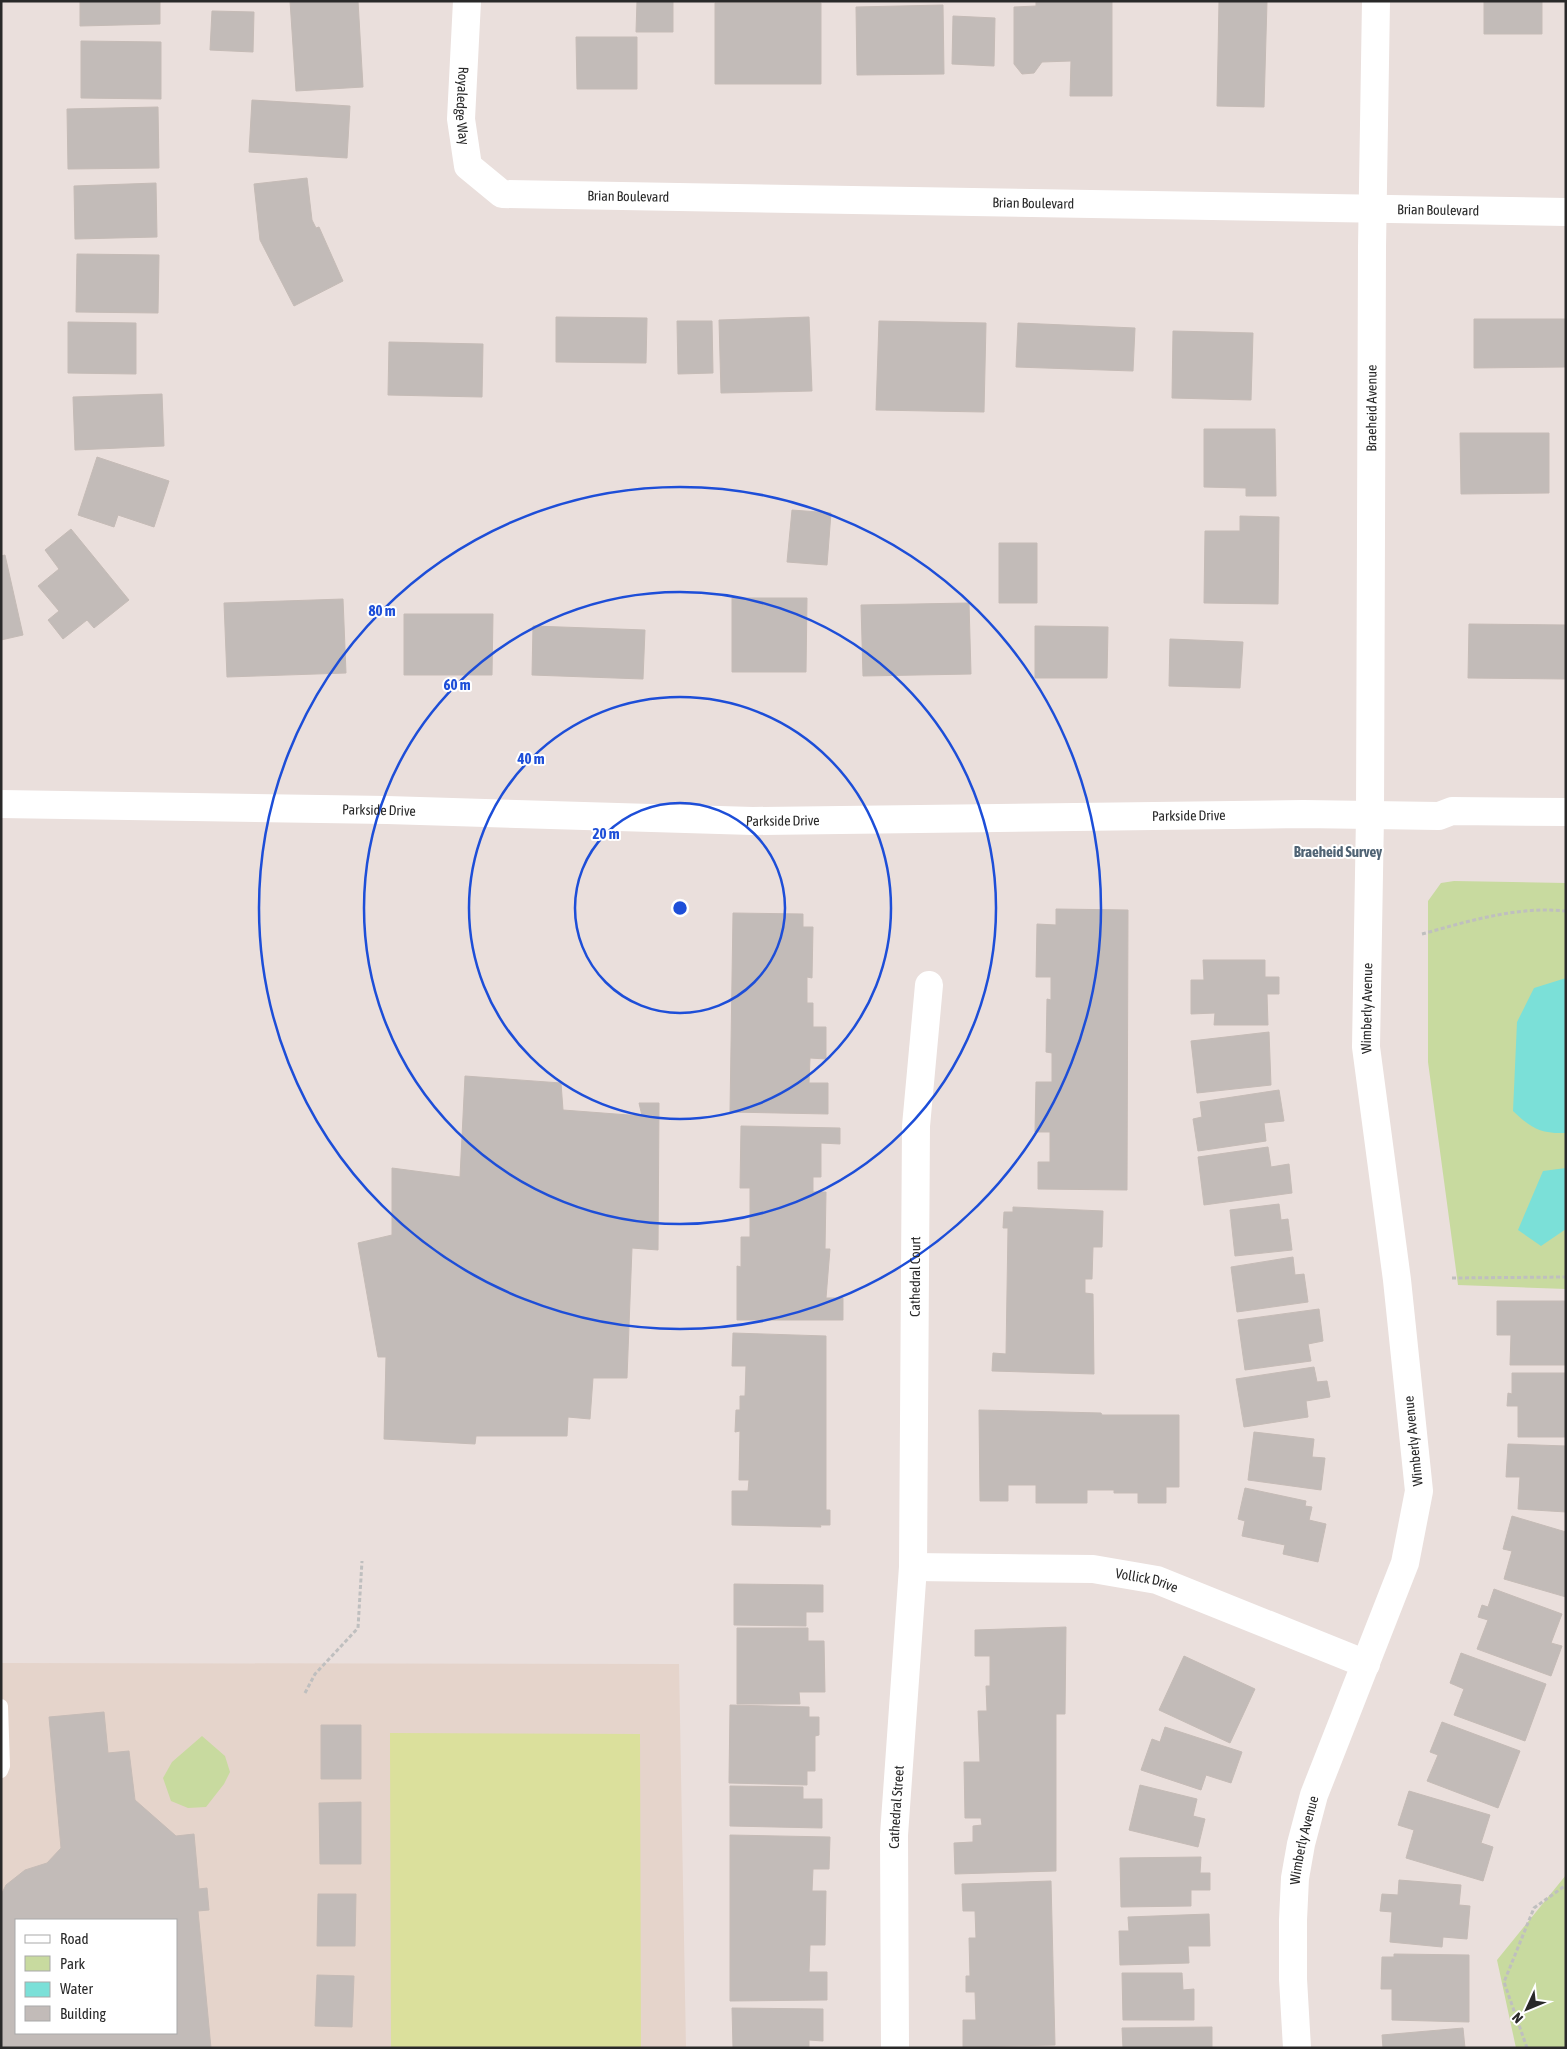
<svg xmlns="http://www.w3.org/2000/svg" width="1567" height="2049" font-family="'Asap Condensed',sans-serif">
	<style>
		.education { fill: #e5d4cb; fill-rule: evenodd }
		.green { fill: #c8da9f }
		.pitch { fill: #dbe09c }
		.water { fill: #7be0d8 }
		.building { fill: #c2bbb8; stroke: #c5bbb6; fill-rule: evenodd }
		.lines { fill: none; stroke-linecap: round; stroke-linejoin: round }
		.path { stroke: #bfbfbf; stroke-width: 3; stroke-dasharray: 4 2.5; stroke-linecap: butt }
		.lane { stroke: #fff; stroke-width: 14 }
		.street { stroke: #fff; stroke-width: 28 }
		.secondary { stroke: #fff; stroke-width: 28 }
		.ring { fill: none; stroke: #1d4ed8; stroke-width: 2.5 }
		.labels { text-anchor: middle; dominant-baseline: central; stroke-width: 4; stroke-linejoin: round; paint-order: stroke }
		.street-label { font-size: 14px; fill: #292929; stroke: #fff }
		.neighbourhood-label { font-size: 15px; font-weight: bold; fill: #4f6374; stroke: #fff }
		.centre { fill: #1d4ed8; stroke: #fff; stroke-width: 2.5 }
		.ring-label { font-size: 15px; text-anchor: middle; font-weight: bold; fill: #1d4ed8; stroke: #fff; stroke-width: 4; stroke-linejoin: round; paint-order: stroke }
	</style>
	<rect width="100%" height="100%" fill="#eadfdc"/>
	<path class="education" d="M1,1663L679,1664L686,2048H1ZM16,1920H176V2033H16Z"/>
	<path class="green" d="M1454,881L1566,883V1289L1458,1285L1428,1062V901L1441,883Z
		M202,1736L225,1756L230,1772L224,1784L206,1807L188,1808L171,1801L163,1778L172,1762Z
		M1566,1875V2048H1516L1497,1960Z"/>
	<path class="pitch" d="M390,1733L640,1734L641,2048H391Z"/>
	<path class="water" d="M1566,978V1133C1540,1134 1531,1128 1513,1111L1517,1022L1534,988Z
		M1566,1168V1229L1541,1246L1518,1230L1543,1171Z"/>
	<path class="building" d="M80,1H160V24L80,26Z
		M290,1H358L363,87L296,91Z
		M637,1H673V32H636Z
		M1036,1H1112V96H1070L1071,61L1042,62L1034,73L1022,74L1014,64V7L1036,6Z
		M1219,1H1267L1264,107L1217,106Z
		M1484,1H1542V34H1484Z
		M715,3H821V84H715Z
		M943,5L944,74L857,75L856,7Z
		M212,11L254,12L253,52L210,50Z
		M953,16L995,18L994,66L952,64Z
		M576,37H637V89H577Z
		M81,41L161,42V99L81,98Z
		M252,100L350,106L347,158L249,152Z
		M158,107L159,168L68,169L67,109Z
		M307,178L312,220L316,228L319,227L343,281L294,306L260,240L254,184Z
		M156,183L157,237L75,239L74,186Z
		M77,254L159,255L158,313L76,312Z
		M556,317L647,318L646,363L556,362Z
		M809,317L812,391L721,393L719,320Z
		M1474,319H1565V367L1474,368Z
		M677,321H712L713,373L678,374Z
		M879,321L986,323L984,412L876,410Z
		M68,322L136,323V374L68,373Z
		M1018,323L1135,328L1133,371L1016,367Z
		M1173,331L1253,333L1251,400L1172,398Z
		M389,342L483,344L482,397L388,395Z
		M162,394L164,446L75,450L73,397Z
		M1204,429H1275L1276,496H1246V488L1204,487Z
		M1460,433H1549V493L1461,494Z
		M97,457L169,481L154,527L118,515L114,527L78,515Z
		M792,510L831,513L827,565L787,562Z
		M1240,516L1279,517L1278,604L1204,603L1205,531H1240Z
		M71,529L129,600L94,628L87,620L63,639L48,620L59,611L38,586L59,569L45,550Z
		M999,543H1037V603H999Z
		M5,555L23,635L1,640V556Z
		M732,598H807L806,672H732Z
		M343,599L346,673L227,677L224,603Z
		M969,603L971,674L863,676L861,605Z
		M404,614H493L492,675H404Z
		M1469,624L1566,625V679L1468,678Z
		M533,626L645,630L643,679L532,675Z
		M1035,626L1108,627L1107,678H1035Z
		M1170,639L1243,642L1240,688L1169,686Z
		M1056,909L1128,910L1127,1190L1038,1189V1162H1050V1132H1035L1036,1082H1052V1053L1046,1052L1047,999L1051,1000V977H1036L1037,924L1056,925Z
		M733,913L803,914V927H813L812,978L807,977V1003H813V1027H826V1059L810,1058L809,1083H828V1114L730,1112Z
		M1203,960H1265V977H1279V994H1267L1268,1025H1214L1215,1013L1191,1014V980H1204Z
		M1269,1032L1271,1085L1197,1093L1191,1041Z
		M465,1076L561,1083L563,1110L642,1116L639,1103H659L658,1250L632,1248L627,1378H593L590,1419L568,1417L567,1436H476L475,1444L384,1439L386,1357H378L358,1243L392,1235V1168L460,1177Z
		M1279,1090L1284,1121L1264,1123L1266,1141L1198,1151L1193,1119L1202,1117L1200,1102Z
		M741,1126L840,1128V1144L821,1143V1177H813V1192H826L825,1249H830L826,1298H843V1320H737V1266L741,1267V1237H750V1188H740Z
		M1268,1147L1271,1167L1289,1164L1292,1193L1204,1205L1198,1157Z
		M1279,1204L1281,1220L1288,1219L1292,1250L1235,1256L1230,1210Z
		M1013,1207L1103,1211L1102,1247H1093L1092,1279H1085V1293L1093,1294L1094,1374L992,1371L993,1353L1006,1354L1008,1228H1003L1004,1212H1013Z
		M1293,1257L1295,1275L1304,1274L1308,1302L1237,1312L1231,1267Z
		M1497,1301H1566V1365H1510L1511,1335H1497Z
		M1319,1309L1323,1341L1308,1344L1311,1361L1245,1370L1238,1320Z
		M733,1333L826,1336V1510H830V1525H820L821,1527L732,1525V1491H748L749,1480H739L740,1431L735,1432L736,1410H740V1396H745L746,1366H732Z
		M1314,1367L1317,1382L1327,1381L1330,1397L1306,1401L1308,1417L1244,1427L1236,1379Z
		M1512,1373H1566V1437H1518V1406H1507L1508,1393L1512,1394Z
		M979,1410L1101,1413L1102,1415H1179V1487H1166V1503H1138V1493H1114V1490H1087V1503H1036V1485H1008V1501H980Z
		M1254,1432L1314,1439L1312,1457L1325,1458L1321,1490L1248,1480Z
		M1508,1444L1566,1446V1512L1518,1509L1520,1477H1506Z
		M1245,1488L1306,1501L1305,1506L1312,1507L1309,1520L1326,1524L1318,1562L1283,1554L1285,1545L1242,1536L1245,1521L1238,1519Z
		M1512,1516L1566,1532V1597L1504,1579L1512,1551L1503,1549Z
		M734,1584L823,1585V1612H806V1626L734,1625Z
		M1494,1589L1562,1614L1551,1643L1562,1646L1551,1676L1477,1649L1488,1620L1478,1617L1482,1605L1488,1607Z
		M1066,1627L1065,1714H1056V1871L955,1874L954,1843L973,1842V1826L982,1825L981,1818H965L964,1762H980L978,1711H987L986,1686H990V1656H975V1630Z
		M737,1628H808V1641H824L825,1692H799L800,1704H737Z
		M1461,1653L1546,1684L1525,1741L1454,1715L1464,1689L1450,1683Z
		M1184,1656L1255,1689L1230,1743L1159,1710Z
		M730,1705L809,1707V1717H819V1735L815,1736V1771H807V1785L729,1783Z
		M104,1712L108,1753L129,1751L135,1800L176,1836L194,1834L199,1889L207,1888L209,1910L198,1911L211,2048H1V1895L6,1885L25,1870L47,1863L61,1848L49,1717ZM16,1920H176V2033H16Z
		M1442,1722L1520,1751L1498,1808L1427,1781L1438,1755L1430,1752Z
		M321,1725H361V1779H321Z
		M1165,1727L1242,1752L1231,1783L1206,1775L1201,1790L1141,1770L1152,1739L1160,1742Z
		M1140,1785L1197,1799L1193,1816L1205,1819L1198,1847L1129,1830Z
		M730,1786L803,1787V1799H822V1828L730,1826Z
		M1409,1791L1490,1815L1481,1843L1493,1847L1483,1881L1406,1858L1414,1830L1398,1825Z
		M361,1802V1864H320L319,1803Z
		M730,1835L830,1837L829,1869H813L812,1891H826L825,1945H810L809,1972H827V2000L730,2001Z
		M1201,1857L1200,1873H1210V1890H1191V1906L1121,1907L1120,1858Z
		M1399,1880L1461,1885L1459,1905L1470,1906L1467,1939L1443,1937L1442,1947L1390,1942L1392,1912L1380,1911L1382,1894L1398,1895Z
		M1051,1881L1055,2045L963,2047V2020H976L975,1992H966V1976H970L969,1938H976L975,1911H963L962,1884Z
		M318,1894H356L355,1946H317Z
		M1209,1914L1210,1946H1188L1189,1963L1120,1965L1119,1931H1129L1128,1917Z
		M1394,1954L1469,1955V2022L1392,2020V1989H1381L1382,1957H1394Z
		M1122,1973H1182L1183,1990L1194,1989V2020H1123Z
		M317,1975L354,1976L352,2027L315,2026Z
		M732,2008L823,2009V2041L809,2040V2048H733Z
		M1212,2027V2048H1123L1122,2028Z
		M1463,2028L1465,2048H1383L1382,2035Z"/>
	<g class="lines">
		<path class="path" d="M1422,934C1469,921 1517,906 1566,911
			M1452,1278L1566,1277
			M305,1693L315,1674L358,1628L362,1561
			M1527,2048L1504,1982L1534,1908L1566,1885"/>
		<path class="lane" d="M1,1706L3,1766L1,1771"/>
		<g class="street">
			<path id="s1" d="M467,1L461,119L468,166L502,194L1566,212"/>
			<path id="s2" d="M913,1567L1093,1569L1157,1580L1366,1664"/>
			<path id="s3" d="M895,2048L894,1835L913,1567L916,1126L929,985"/>
			<path id="s4" d="M1297,2048L1293,1979V1920L1295,1878L1301,1844L1314,1795L1405,1563L1419,1491L1397,1280L1366,1047L1370,816L1372,247L1376,1"/>
		</g>
		<path class="secondary" id="s5" d="M1,804L387,810L753,821L1303,814L1439,816L1452,811L1566,812"/>
	</g>
	<g class="ring">
		<circle cx="680" cy="908" r="105"/>
		<circle cx="680" cy="908" r="211"/>
		<circle cx="680" cy="908" r="316"/>
		<circle cx="680" cy="908" r="421"/>
	</g>
	<g class="labels">
		<g class="street-label">
			<text stroke="none"><textPath href="#s1" startOffset="105">Royaledge Way</textPath></text>
			<text stroke="none"><textPath href="#s1" startOffset="336">Brian Boulevard</textPath></text>
			<text stroke="none"><textPath href="#s1" startOffset="741">Brian Boulevard</textPath></text>
			<text stroke="none"><textPath href="#s1" startOffset="1146">Brian Boulevard</textPath></text>
			<text stroke="none"><textPath href="#s4" startOffset="1664">Braeheid Avenue</textPath></text>
			<text stroke="none"><textPath href="#s5" startOffset="378">Parkside Drive</textPath></text>
			<text stroke="none"><textPath href="#s5" startOffset="1188">Parkside Drive</textPath></text>
			<text stroke="none"><textPath href="#s5" startOffset="782">Parkside Drive</textPath></text>
			<text stroke="none"><textPath href="#s4" startOffset="1064">Wimberly Avenue</textPath></text>
			<text stroke="none"><textPath href="#s3" startOffset="772">Cathedral Court</textPath></text>
			<text transform="translate(1413 1441) rotate(-96)">Wimberly Avenue</text>
			<text stroke="none"><textPath href="#s2" startOffset="235">Vollick Drive</textPath></text>
			<text stroke="none"><textPath href="#s3" startOffset="241">Cathedral Street</textPath></text>
			<text stroke="none"><textPath href="#s4" startOffset="209">Wimberly Avenue</textPath></text>
		</g>
		<g class="neighbourhood-label">
			<text x="1338" y="851">Braeheid Survey</text>
		</g>
	</g>
	<circle cx="680" cy="908" r="8" class="centre"/>
	<g class="ring-label">
		<text x="382" y="616">80 m</text>
		<text x="457" y="690">60 m</text>
		<text x="531" y="764">40 m</text>
		<text x="606" y="839">20 m</text>
	</g>
	<rect width="1567" height="2049" fill="none" stroke="#292929" stroke-width="5"/>
	<rect x="15" y="1919" width="162" height="115" fill="#ffffff" stroke="#a9a9a9"/>
	<rect x="25" y="1935" width="25" height="8" fill="#ffffff" stroke="#a9a9a9"/>
	<text x="60" y="1944" font-size="15" fill="#292929">Road</text>
	<rect x="25" y="1956" width="25" height="15" fill="#c8da9f" stroke="#a9a9a9"/>
	<text x="60" y="1969" font-size="15" fill="#292929">Park</text>
	<rect x="25" y="1982" width="25" height="15" fill="#7be0d8" stroke="#a9a9a9"/>
	<text x="60" y="1994" font-size="15" fill="#292929">Water</text>
	<rect x="25" y="2006" width="25" height="15" fill="#c2bbb8" stroke="#a9a9a9"/>
	<text x="60" y="2019" font-size="15" fill="#292929">Building</text>
	<g transform="translate(1527 2009) rotate(226)" stroke="#ffffff" stroke-width="4" paint-order="stroke">
	<path d="M0-4L9 19L0 12L-9 19Z" fill="#292929"/>
	<text y="-8" font-size="14" font-weight="bold" text-anchor="middle" fill="#292929">N</text>
	</g>
</svg>
